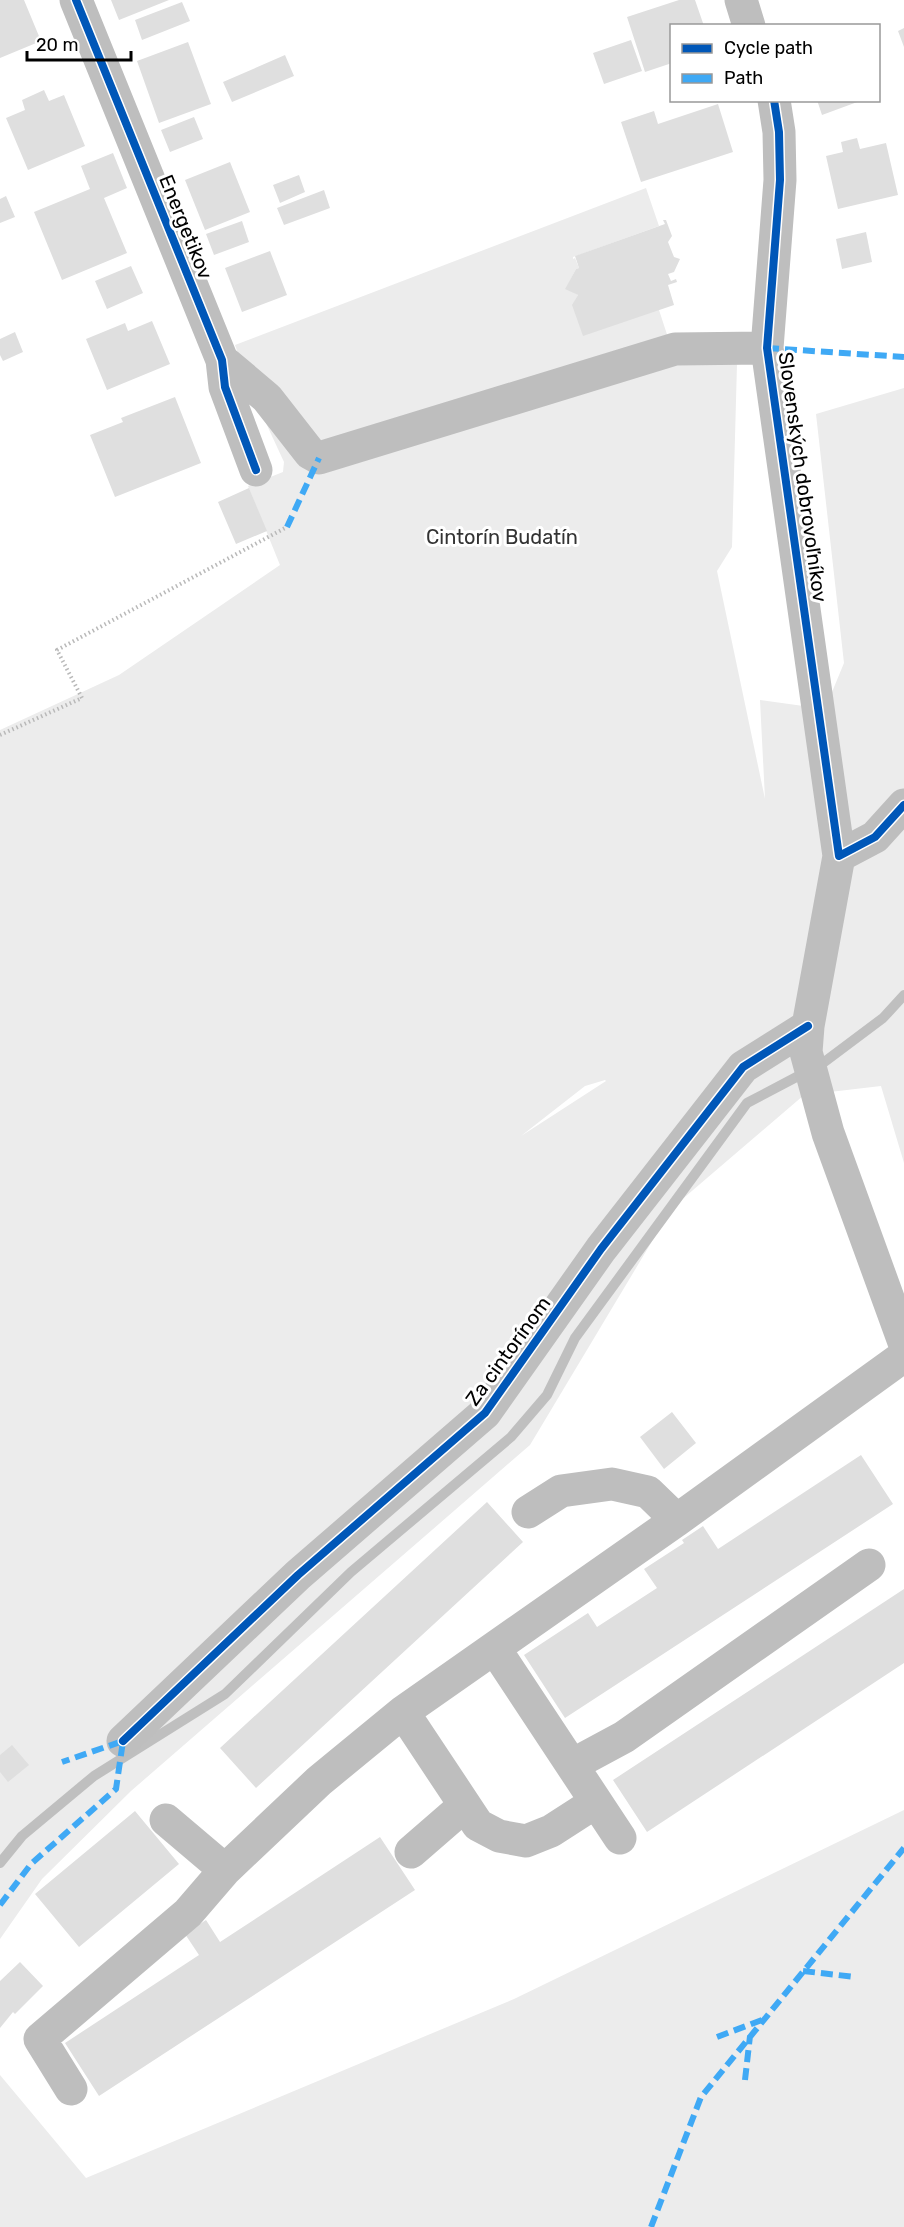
<svg xmlns="http://www.w3.org/2000/svg" width="904" height="2227" font-family="Rubik,sans-serif">
	<style>
		.green { fill: #ececec; fill-rule: evenodd }
		.lines { fill: none; stroke-linecap: round; stroke-linejoin: round }
		.stream { stroke: #bfbfbf; stroke-width: 10 }
		.building { fill: #dfdfdf }
		.path { stroke: #b9b9b9; stroke-width: 4; stroke-dasharray: 1.5 3; stroke-linecap: butt }
		.minor { stroke: #bebebe; stroke-width: 33 }
		.quiet { stroke: #3fa9f5; stroke-width: 6; stroke-dasharray: 12 6; stroke-linecap: butt }
		.cycleway-casing { stroke: #fff; stroke-width: 11 }
		.cycleway { stroke: #0057b8; stroke-width: 8 }
		.labels { text-anchor: middle; dominant-baseline: central; stroke-width: 6; stroke-linejoin: round; paint-order: stroke }
		.street-label { font-size: 20px; fill: #000; stroke: #fff }
		.park-label { font-size: 20px; fill: #333; stroke: #fff }
	</style>
	<rect width="100%" height="100%" fill="#fff"/>
	<path class="green" d="M646,188L659,226L573,257V259L575,258L579,268L576,269L566,288L578,295L573,305L659,310L676,362L737,364L732,547L717,571L765,799L760,700L825,709L844,663L816,414L904,388V1163L881,1086L804,1095L672,1208L530,1445L131,1791L42,1879L0,1939V730L119,675L280,565L248,486L283,472L284,462L253,395L235,345ZM605,1080L606,1081L521,1136L585,1086Z
		M904,1810V2227H0V2075L86,2178L514,1999Z"/>
	<g class="lines">
		<path class="stream" d="M0,1863L22,1836L94,1776L225,1694L351,1572L511,1437L547,1395L575,1338L747,1103L823,1063L883,1018L904,995"/>
	</g>
	<path class="building" d="M0,0H24L41,41L0,58Z
		M111,0H169L119,20Z
		M679,0H695L704,26H672V63L645,72L627,17Z
		M182,2L190,21L142,40L135,20Z
		M904,28V47L898,31Z
		M631,40L642,71L604,84L593,53Z
		M188,42L211,104L159,123L137,61Z
		M285,55L294,76L232,102L223,82Z
		M44,90L49,101L64,95L85,146L28,170L6,118L25,110L22,100Z
		M817,100H860V101L822,115Z
		M718,104L733,152L641,182L621,122L654,111L658,124Z
		M194,117L203,139L170,152L161,130Z
		M857,138L860,149L886,143L898,195L838,209L826,156L843,152L841,142Z
		M113,153L127,188L104,198L127,253L62,280L34,212L90,189L81,166Z
		M230,162L250,212L205,230L185,180Z
		M299,175L305,192L280,203L273,185Z
		M324,190L330,208L284,225L277,208Z
		M6,196L15,217L0,223V199Z
		M663,220H666L672,236L668,242L674,257L680,259L674,272L668,274L671,281L676,279L677,282L668,285L674,305L583,336L572,305L578,295L565,289L576,269L579,268L575,256L665,224Z
		M242,221L249,242L214,255L206,234Z
		M866,232L872,262L842,269L836,239Z
		M270,251L287,295L242,312L225,268Z
		M131,266L143,293L107,309L95,281Z
		M152,321L170,364L107,390L86,339L125,323L128,331Z
		M15,332L23,352L3,361L0,355V339Z
		M175,397L201,463L115,497L90,435L123,422L121,418Z
		M249,488L267,531L236,544L218,502Z
		M672,1412L696,1443L664,1469L640,1437Z
		M861,1455L893,1504L565,1718L524,1655L588,1613L597,1627L657,1588L644,1569L684,1543L682,1540L703,1526L718,1549Z
		M487,1502L523,1542L256,1788L220,1748Z
		M904,1589V1663L647,1832L613,1780Z
		M12,1745L29,1765L8,1782L0,1772V1755Z
		M135,1811L179,1864L79,1947L35,1894Z
		M380,1837L415,1890L99,2096L65,2043L199,1955L185,1934L206,1920L220,1942Z
		M20,1962L43,1986L15,2014L13,2012L0,2028V1981Z"/>
	<g class="lines">
		<path class="path" d="M0,735L82,698L57,650L287,527"/>
		<path class="minor" d="M76,0L222,360L225,387L256,470
			M741,0L749,26
			M774,100L779,132L780,180L767,348L839,856L808,1026L806,1052L828,1133L904,1342
			M222,360L267,398L310,453L319,458L675,349L767,348
			M839,856L875,837L904,805
			M528,1512L561,1491L612,1484L648,1492L677,1520
			M495,1649L620,1838
			M403,1712L478,1825L499,1836L526,1841L551,1831L596,1802
			M123,1741L298,1575L485,1413L601,1249L743,1067L808,1026
			M572,1765L624,1737L869,1565
			M166,1820L225,1870
			M411,1852L464,1806
			M71,2089L40,2039L188,1913L225,1870L319,1781L403,1712L677,1520L904,1356"/>
		<path class="quiet" d="M767,348L904,357
			M287,527L319,458
			M0,1905L31,1864L116,1789L123,1741L62,1762
			M803,1971L855,1977
			M717,2037L762,2020
			M745,2080L750,2036
			M651,2227L701,2097L904,1848"/>
		<defs>
			<path id="cycleway" d="M76,0L222,360L225,387L256,470
				M774,100L779,132L780,180L767,348L839,856L875,837L904,805
				M123,1741L298,1575L485,1413L601,1249L743,1067L808,1026"/>
		</defs>
		<use href="#cycleway" class="cycleway-casing"/>
		<use href="#cycleway" class="cycleway"/>
	</g>
	<g class="labels">
		<g class="street-label">
			<text transform="translate(186 227) rotate(68)">Energetikov</text>
			<text transform="translate(803 477) rotate(82)">Slovenských dobrovoľníkov</text>
			<text transform="translate(508 1351) rotate(-54)">Za cintorínom</text>
		</g>
		<g class="park-label">
			<text x="502" y="537">Cintorín Budatín</text>
		</g>
	</g>
	<rect x="670" y="24" width="210" height="78" fill="#ffffff" stroke="#999999" stroke-width="1.5"/>
	<rect x="682" y="44" width="30" height="9" fill="#0057b8" stroke="#999999" stroke-width="1.5"/>
	<text x="724" y="54" font-size="18" fill="#000000">Cycle path</text>
	<rect x="682" y="74" width="30" height="9" fill="#3fa9f5" stroke="#999999" stroke-width="1.5"/>
	<text x="724" y="84" font-size="18" fill="#000000">Path</text>
	<path d="M27 51v9h104v-9" fill="none" stroke="#000000" stroke-width="3"/>
	<text x="36" y="51" font-size="18" fill="#000000" stroke="#ffffff" stroke-width="4.5" paint-order="stroke">20 m</text>
</svg>
